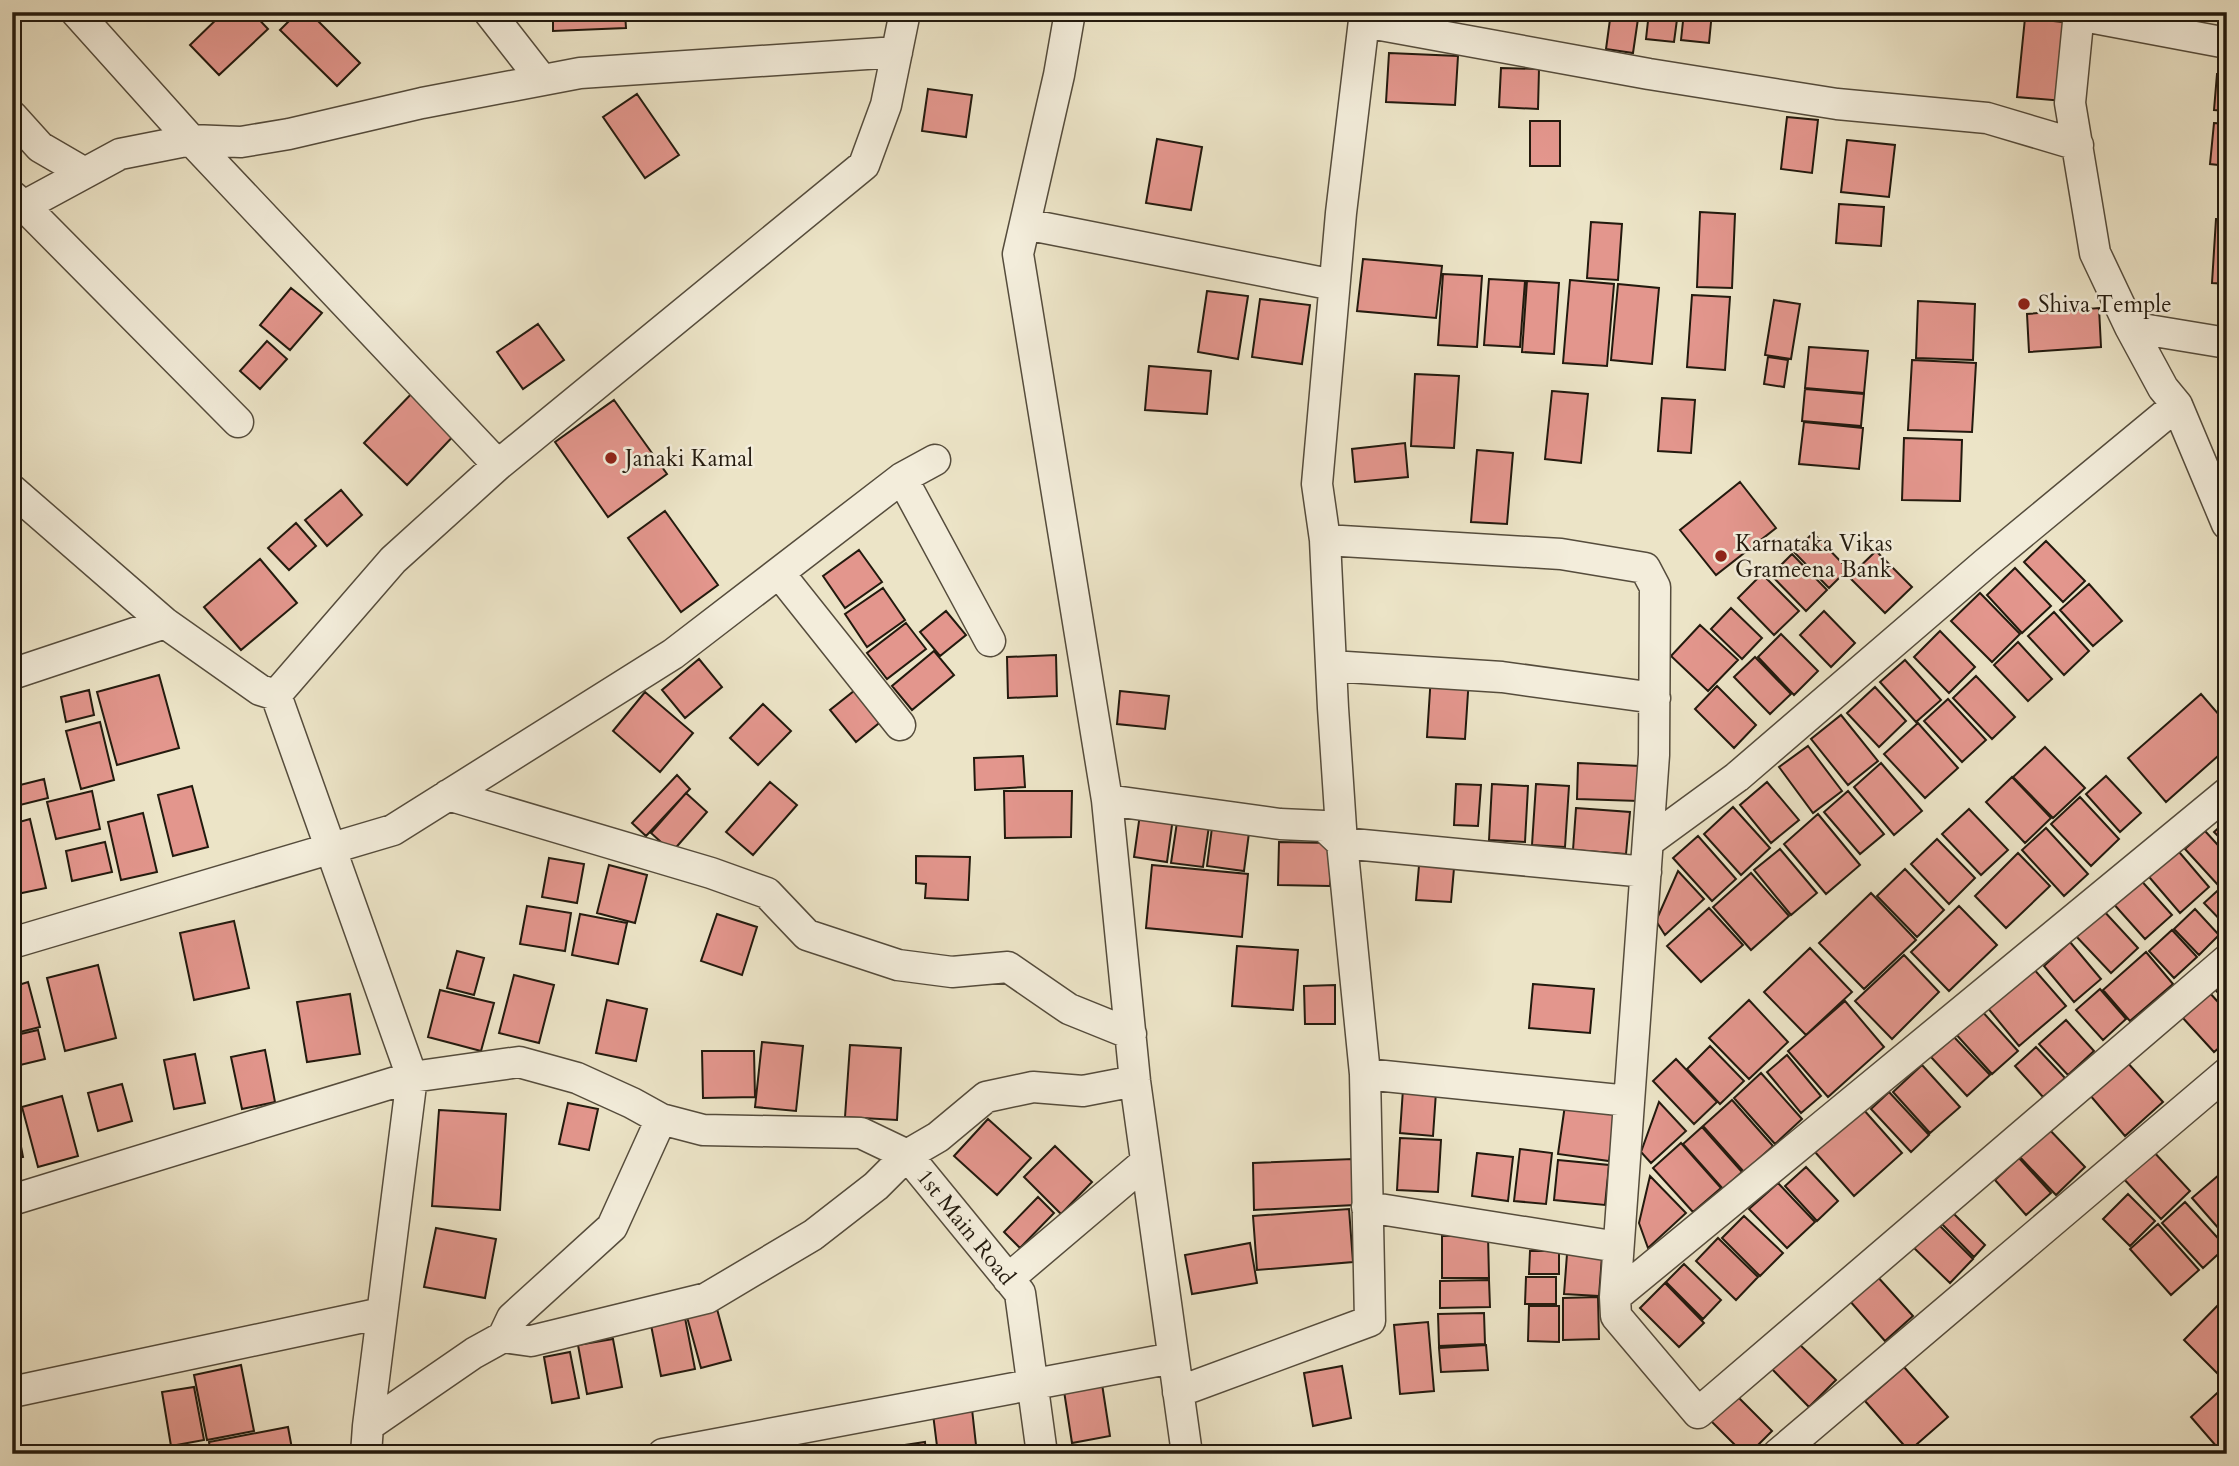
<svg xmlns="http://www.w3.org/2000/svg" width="2239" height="1466" font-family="Cardo,serif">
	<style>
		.building { fill: #e3968d; stroke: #231a0e; stroke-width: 2 }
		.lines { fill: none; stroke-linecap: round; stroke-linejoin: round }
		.minor-casing { stroke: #554c3c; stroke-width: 33 }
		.minor { stroke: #f3eddb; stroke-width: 30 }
		.poi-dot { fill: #8f2418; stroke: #f3eddb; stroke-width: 2.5 }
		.labels { text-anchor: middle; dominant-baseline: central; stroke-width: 5; stroke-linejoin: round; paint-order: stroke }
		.poi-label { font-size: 23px; fill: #231a0e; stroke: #f3eddb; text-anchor: start }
		.street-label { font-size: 23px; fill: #231a0e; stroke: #f3eddb }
	</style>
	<rect width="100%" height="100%" fill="#ece4c7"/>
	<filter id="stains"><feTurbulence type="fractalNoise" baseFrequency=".00286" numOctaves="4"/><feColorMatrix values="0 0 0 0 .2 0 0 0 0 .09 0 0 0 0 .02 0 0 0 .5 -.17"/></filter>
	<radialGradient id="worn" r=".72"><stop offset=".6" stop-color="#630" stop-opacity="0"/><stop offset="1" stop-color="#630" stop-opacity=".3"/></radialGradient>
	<path class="building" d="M224,12H252L268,29L219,75L190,45Z
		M298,12H309L360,63L337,86L280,30Z
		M553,12H625L626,28L553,31Z
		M1611,12H1639L1633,53L1606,49Z
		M1649,12H1678L1674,42L1646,39Z
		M1684,12H1712L1709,43L1681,40Z
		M2025,18L2072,23L2064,101L2017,97Z
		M1389,53L1458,56L1455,105L1386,102Z
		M1501,68L1539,69L1538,109L1499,107Z
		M2217,74L2227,75V111L2214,110Z
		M928,89L972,95L966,137L922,131Z
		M637,94L679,155L645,178L603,117Z
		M1787,117L1818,120L1812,173L1781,169Z
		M1530,121H1560V166H1530Z
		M2214,123L2227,124V166L2210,164Z
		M1157,139L1202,147L1191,210L1146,203Z
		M1847,140L1895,145L1889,197L1841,192Z
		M1839,204L1884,207L1881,246L1836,243Z
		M1700,212L1735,214L1732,288L1697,287Z
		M2216,219L2227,220V284L2212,283Z
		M1591,222L1622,224L1618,280L1587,278Z
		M1363,259L1442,266L1436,318L1357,311Z
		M1443,274L1482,276L1477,347L1438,345Z
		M1489,279L1525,281L1520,347L1484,345Z
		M1570,280L1614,284L1607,366L1563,363Z
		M1527,281L1559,283L1554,354L1522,352Z
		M1618,284L1659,288L1652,364L1611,360Z
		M291,288L322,313L290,350L260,325Z
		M1207,291L1248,296L1238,359L1198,352Z
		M1692,295L1730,297L1725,370L1687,367Z
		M1260,299L1310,305L1302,364L1252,357Z
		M1774,300L1800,304L1791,359L1765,355Z
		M1918,301L1975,304L1973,360L1916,358Z
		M2099,308L2101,347L2029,352L2027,314Z
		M538,324L564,360L523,389L497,352Z
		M267,341L287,359L260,389L240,371Z
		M1809,347L1868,351L1864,393L1805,388Z
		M1768,357L1788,360L1784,387L1764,384Z
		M1912,360L1976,363L1972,432L1908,430Z
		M1149,366L1211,371L1207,414L1145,410Z
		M1415,374L1459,376L1454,448L1411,446Z
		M417,388L460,429L407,485L364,443Z
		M1805,389L1864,394L1861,426L1802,421Z
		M1552,391L1588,394L1581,463L1545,459Z
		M1662,398L1695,400L1691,453L1658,451Z
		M614,400L667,474L608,517L555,442Z
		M1804,422L1863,428L1859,469L1799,464Z
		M1904,438L1962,440L1960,501L1902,500Z
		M1405,443L1408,477L1355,482L1352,449Z
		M1477,450L1513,453L1507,524L1471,522Z
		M1740,482L1776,528L1716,575L1680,530Z
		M341,490L362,515L327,546L305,520Z
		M665,511L718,585L681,612L628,538Z
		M296,523L316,546L289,570L268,548Z
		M1813,533L1848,569L1829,588L1794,552Z
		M2046,541L2085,581L2063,602L2024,562Z
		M859,550L882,582L845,608L823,576Z
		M1876,551L1912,587L1885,613L1849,577Z
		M1792,554L1827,590L1806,611L1771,575Z
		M260,559L297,603L241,650L204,607Z
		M2015,568L2051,606L2022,633L1987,595Z
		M1762,574L1799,611L1774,635L1738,598Z
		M2089,584L2122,621L2093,646L2060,610Z
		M883,588L905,620L867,647L845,614Z
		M1980,593L2020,634L1992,662L1951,621Z
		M1731,608L1762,638L1742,659L1711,629Z
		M946,611L966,635L940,656L920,632Z
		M1824,611L1855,643L1831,667L1800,635Z
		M2054,612L2089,651L2064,675L2028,636Z
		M906,623L926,649L887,679L867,653Z
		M1700,625L1738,660L1708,691L1671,656Z
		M1940,631L1975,667L1949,693L1914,657Z
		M1781,634L1818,671L1794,695L1758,657Z
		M2018,642L2052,679L2028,701L1994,665Z
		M934,651L954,675L912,710L892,686Z
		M1056,655L1057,696L1008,698L1007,657Z
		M1755,657L1791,694L1770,714L1734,677Z
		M699,659L722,687L685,718L662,690Z
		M1905,660L1941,700L1916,722L1880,682Z
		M159,675L179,748L117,765L97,692Z
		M1431,675L1469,677L1465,739L1427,737Z
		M1976,676L2015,717L1992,739L1953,698Z
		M1717,686L1756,725L1734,748L1695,709Z
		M859,687L884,719L856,742L830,710Z
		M1875,687L1906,721L1879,747L1847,713Z
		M89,690L94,715L66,722L61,697Z
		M1120,691L1169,696L1165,729L1117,724Z
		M645,692L693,733L660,772L613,731Z
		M2201,694L2227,724V748L2166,802L2128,758Z
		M1948,699L1986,740L1962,762L1924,721Z
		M763,704L791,731L758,765L730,738Z
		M1841,715L1878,761L1848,785L1811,739Z
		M100,722L114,780L81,789L66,731Z
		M1918,723L1958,768L1925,798L1884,754Z
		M1808,746L1842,791L1813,813L1779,767Z
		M2045,747L2085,788L2053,818L2013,777Z
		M1023,756L1025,787L975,790L974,758Z
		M1578,763L1640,766L1639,801L1577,799Z
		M1881,763L1922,811L1894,835L1854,787Z
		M677,775L690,789L646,836L632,823Z
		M2106,776L2141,813L2120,832L2086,794Z
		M2012,777L2051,818L2025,843L1986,802Z
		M44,779L48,798L12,807V787Z
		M770,782L797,805L753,855L726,832Z
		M1767,782L1799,820L1771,843L1740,805Z
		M1456,784L1481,785L1478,826L1454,825Z
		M1492,784L1528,786L1525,842L1489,840Z
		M1536,784L1569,786L1565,847L1532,845Z
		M192,786L208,847L173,856L158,795Z
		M92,791L100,829L56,839L47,802Z
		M1004,791H1072L1071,837L1005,838Z
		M1848,791L1884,834L1860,854L1824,812Z
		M686,793L707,812L672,852L651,833Z
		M2080,797L2119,839L2091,866L2051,824Z
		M1733,807L1770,848L1741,875L1704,834Z
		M1576,808L1630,812L1626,854L1573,850Z
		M1969,809L2008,850L1981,875L1942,834Z
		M143,813L157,872L121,880L108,822Z
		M1140,814L1173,818L1167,862L1134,857Z
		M1818,814L1860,865L1826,894L1784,844Z
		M30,819L46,888L17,894L12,871V824Z
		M1213,820L1250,825L1244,871L1207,866Z
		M2227,820V845L2214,832Z
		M1177,822L1209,826L1203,867L1171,863Z
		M2046,828L2088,874L2064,896L2022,850Z
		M2205,831L2227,855V877L2218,885L2185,849Z
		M1698,836L1736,879L1712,901L1673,858Z
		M1937,839L1975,878L1949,904L1911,864Z
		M105,842L112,872L72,881L66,851Z
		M1279,842L1332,843L1330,886L1278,885Z
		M2174,846L2209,887L2180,913L2144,871Z
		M1780,849L1817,893L1791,915L1754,870Z
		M2018,853L2050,886L2006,928L1975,896Z
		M1420,854L1455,857L1451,902L1416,900Z
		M916,856L970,857L968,900L925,898L926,884L916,883Z
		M549,858L584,864L577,903L542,897Z
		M609,865L647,875L635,923L597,913Z
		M1152,865L1248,874L1242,937L1146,928Z
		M1905,869L1944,910L1917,937L1877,896Z
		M1678,871L1704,899L1665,935L1656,921Z
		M1751,873L1789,916L1751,950L1713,907Z
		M2138,877L2172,915L2145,939L2111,901Z
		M2227,882V927L2204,903Z
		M1871,893L1916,940L1864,989L1819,943Z
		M527,906L571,913L565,951L520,944Z
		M1959,906L1997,945L1949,991L1911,952Z
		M1709,908L1743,945L1701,982L1667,946Z
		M2102,909L2138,948L2111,973L2074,934Z
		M2195,909L2219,935L2199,955L2174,929Z
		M580,914L627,923L618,964L572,955Z
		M717,914L757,927L742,975L701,961Z
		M234,921L249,988L194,1000L180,933Z
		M2172,930L2197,957L2174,978L2149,951Z
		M2070,942L2101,979L2074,1002L2044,966Z
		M1237,946L1298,950L1293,1010L1232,1006Z
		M1810,948L1852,992L1806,1035L1764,992Z
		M457,951L484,958L474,995L447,988Z
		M2146,952L2173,984L2130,1021L2103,990Z
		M1904,955L1939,992L1892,1039L1855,1001Z
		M98,965L116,1038L65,1051L47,978Z
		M2032,967L2066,1006L2019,1046L1987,1007Z
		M2227,974V1003L2213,987Z
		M514,975L554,985L539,1043L499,1033Z
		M28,982L40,1027L12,1034V987Z
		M1533,984L1594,989L1590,1033L1529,1028Z
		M1335,985V1024H1305L1304,986Z
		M2100,989L2126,1019L2103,1040L2076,1010Z
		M440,990L494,1003L481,1051L428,1037Z
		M2209,992L2227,1012V1041L2214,1052L2182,1017Z
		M350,994L360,1054L307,1062L297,1002Z
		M607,1000L647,1009L636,1061L596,1053Z
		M1749,1000L1788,1042L1749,1079L1709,1038Z
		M1845,1001L1884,1047L1828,1097L1788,1051Z
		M1980,1009L2018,1051L1992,1074L1954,1032Z
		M2066,1020L2094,1051L2068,1075L2039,1044Z
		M38,1030L45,1059L12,1067V1036Z
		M1954,1037L1990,1075L1967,1096L1931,1057Z
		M762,1042L803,1046L796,1111L755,1107Z
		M850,1045L901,1048L897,1120L845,1117Z
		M1710,1046L1744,1081L1720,1104L1687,1069Z
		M2036,1047L2065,1078L2043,1097L2015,1066Z
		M265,1050L275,1102L242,1109L231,1057Z
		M702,1051H754L755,1097L703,1098Z
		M195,1054L205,1103L174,1109L164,1060Z
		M1787,1055L1821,1096L1801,1113L1767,1072Z
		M1676,1059L1717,1102L1694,1124L1653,1081Z
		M2126,1061L2163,1102L2125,1136L2089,1094Z
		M1922,1065L1960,1107L1930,1133L1893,1092Z
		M1761,1073L1802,1119L1775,1144L1734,1098Z
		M122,1084L132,1121L98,1131L88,1093Z
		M1403,1089L1436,1092L1433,1136L1400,1133Z
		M1889,1092L1929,1135L1911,1152L1871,1109Z
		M62,1096L78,1156L38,1167L22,1107Z
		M1732,1100L1773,1146L1744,1172L1703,1126Z
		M1659,1102L1686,1131L1651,1163L1641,1152Z
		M568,1103L598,1109L589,1150L559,1144Z
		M1565,1105L1616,1113L1609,1161L1558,1154Z
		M1863,1109L1902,1153L1854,1196L1815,1152Z
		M439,1110L506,1114L500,1210L432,1206Z
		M15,1116L23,1157L12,1159V1117Z
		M988,1119L1031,1158L997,1195L954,1156Z
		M1702,1127L1742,1172L1723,1189L1683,1144Z
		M2047,1127L2085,1167L2056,1195L2018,1155Z
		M1400,1138L1441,1140L1438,1192L1397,1190Z
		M1681,1143L1721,1188L1693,1212L1653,1168Z
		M1055,1146L1092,1182L1061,1214L1024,1177Z
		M1520,1149L1552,1153L1546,1204L1514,1201Z
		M2152,1150L2190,1191L2161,1219L2122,1177Z
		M1477,1153L1513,1157L1508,1201L1472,1196Z
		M2019,1158L2051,1193L2026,1215L1995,1180Z
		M1353,1159L1355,1205L1254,1210L1253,1163Z
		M1558,1160L1609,1165L1605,1205L1554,1200Z
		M1806,1167L1838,1201L1817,1221L1785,1186Z
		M2227,1168V1238L2192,1198Z
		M1650,1176L1686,1213L1648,1248L1639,1223Z
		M1778,1183L1815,1222L1787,1248L1749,1209Z
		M2128,1194L2155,1221L2130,1246L2103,1219Z
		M1038,1197L1054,1213L1020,1248L1004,1232Z
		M2185,1202L2226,1247L2203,1268L2162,1223Z
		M1349,1209L1353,1262L1257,1270L1253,1216Z
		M1951,1211L1985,1245L1974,1257L1940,1222Z
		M1744,1216L1783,1253L1760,1276L1722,1238Z
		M1936,1222L1973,1259L1950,1283L1912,1246Z
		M2158,1224L2199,1270L2171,1295L2130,1249Z
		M436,1228L496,1239L485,1298L424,1287Z
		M1488,1235L1489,1278H1442V1236Z
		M1718,1238L1758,1277L1736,1300L1696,1261Z
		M1250,1243L1257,1283L1192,1294L1185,1255Z
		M1530,1251H1559V1274H1529Z
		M1567,1254L1602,1256L1599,1296L1564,1294Z
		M1684,1264L1721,1300L1703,1319L1666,1282Z
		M1876,1275L1913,1316L1885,1341L1849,1300Z
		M1526,1277H1556V1304H1525Z
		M1489,1280L1490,1307L1440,1308V1281Z
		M1665,1283L1704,1323L1679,1347L1640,1308Z
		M1598,1297L1599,1339L1563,1340V1298Z
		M2223,1300L2227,1304V1383L2184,1340Z
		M1529,1306H1559V1342L1528,1341Z
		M717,1309L731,1360L701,1368L687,1317Z
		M1484,1313L1485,1344L1439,1346L1438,1314Z
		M685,1318L695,1369L661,1376L651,1325Z
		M1428,1322L1434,1391L1400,1394L1394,1325Z
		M613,1339L622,1387L587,1394L578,1345Z
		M1794,1339L1836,1380L1809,1407L1768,1365Z
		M1486,1345L1488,1370L1441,1372L1439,1348Z
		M570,1352L579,1398L552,1403L544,1357Z
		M241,1365L254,1431L207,1440L194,1375Z
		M1342,1366L1351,1418L1313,1426L1304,1373Z
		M1904,1367L1948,1417L1909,1451L1865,1401Z
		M1102,1384L1110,1436L1072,1443L1064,1391Z
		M2227,1384V1454H2223L2191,1417Z
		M194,1387L204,1440L171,1446L162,1392Z
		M1735,1394L1772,1431L1749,1454H1744L1710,1420Z
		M972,1409L977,1454H938L933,1414Z
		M288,1427L293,1454H211L209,1442Z
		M925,1442L926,1454H871V1450Z"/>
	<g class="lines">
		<defs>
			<path id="minor" d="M76,12L191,140L498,465
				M489,12L542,80
				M1070,12L1059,75L1018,254L1107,800L1135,1081L1187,1454
				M2079,12L2070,103L2095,253L2130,327L2163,388L2177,405L2227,524
				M2078,15L2227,43
				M1364,22L1649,74L1837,104L1987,118L2078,145
				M12,116L40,147L83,172
				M12,196L24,206L120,154L191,140L241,142L289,134L422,103L580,73L897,52
				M24,206L238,422
				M1025,224L1334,285
				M2130,327L2227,343
				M902,478L990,641
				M12,490L165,623L260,690L276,695L393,560L498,465L864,165L886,105L905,12
				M1325,540L1561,554L1645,568L1655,587L1654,755L1615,1297L1616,1316L1698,1413L2227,960
				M779,573L900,725
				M1331,666L1502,677L1655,698
				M12,674L165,623
				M276,695L412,1077L519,1062L577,1078L632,1103L661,1119L703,1130L861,1133L907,1155L1020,1293L1042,1454
				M448,795L711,873L767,893L807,935L898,965L952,972L1008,967L1069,1009L1131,1034
				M1107,800L1280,824L1324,826L1342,843L1646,872
				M1648,842L1737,777L1986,563L2177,405
				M12,943L393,830L673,654L902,478L935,460
				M1365,1074L1629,1101
				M12,1200L412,1077L368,1426L366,1454
				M1367,1207L1618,1247
				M1008,1279L1146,1162
				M1615,1297L2227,793
				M503,1337L531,1341L707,1298L813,1235L876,1186L907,1155L938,1137L986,1097L1033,1087L1083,1091L1135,1081
				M12,1392L382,1313
				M1178,1392L1370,1321L1365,1074L1342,843L1333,708L1325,540L1317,484L1341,213L1365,12
				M368,1426L474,1353L503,1337L512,1318L612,1227L661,1119
				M663,1454L1173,1358
				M1778,1454L2227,1073"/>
		</defs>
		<use href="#minor" class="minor-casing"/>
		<use href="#minor" class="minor"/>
	</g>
	<g class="poi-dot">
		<circle cx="2024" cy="304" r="7"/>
		<circle cx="611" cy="458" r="7"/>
		<circle cx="1721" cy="556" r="7"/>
	</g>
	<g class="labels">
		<g class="poi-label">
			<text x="2038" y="304">Shiva Temple</text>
			<text x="625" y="458">Janaki Kamal</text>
			<text x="1735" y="543">Karnataka Vikas<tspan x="1735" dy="26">Grameena Bank</tspan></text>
		</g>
		<g class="street-label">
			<text transform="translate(966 1227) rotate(51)">1st Main Road</text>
		</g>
	</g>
	<rect width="2239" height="1466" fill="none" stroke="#ece4c7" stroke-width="42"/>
	<rect x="14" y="14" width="2211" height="1438" fill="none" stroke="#231a0e" stroke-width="3.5"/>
	<rect x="21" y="21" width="2197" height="1424" fill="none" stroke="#231a0e" stroke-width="2"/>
	<rect width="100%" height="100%" filter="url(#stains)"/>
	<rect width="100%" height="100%" fill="url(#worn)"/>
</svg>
